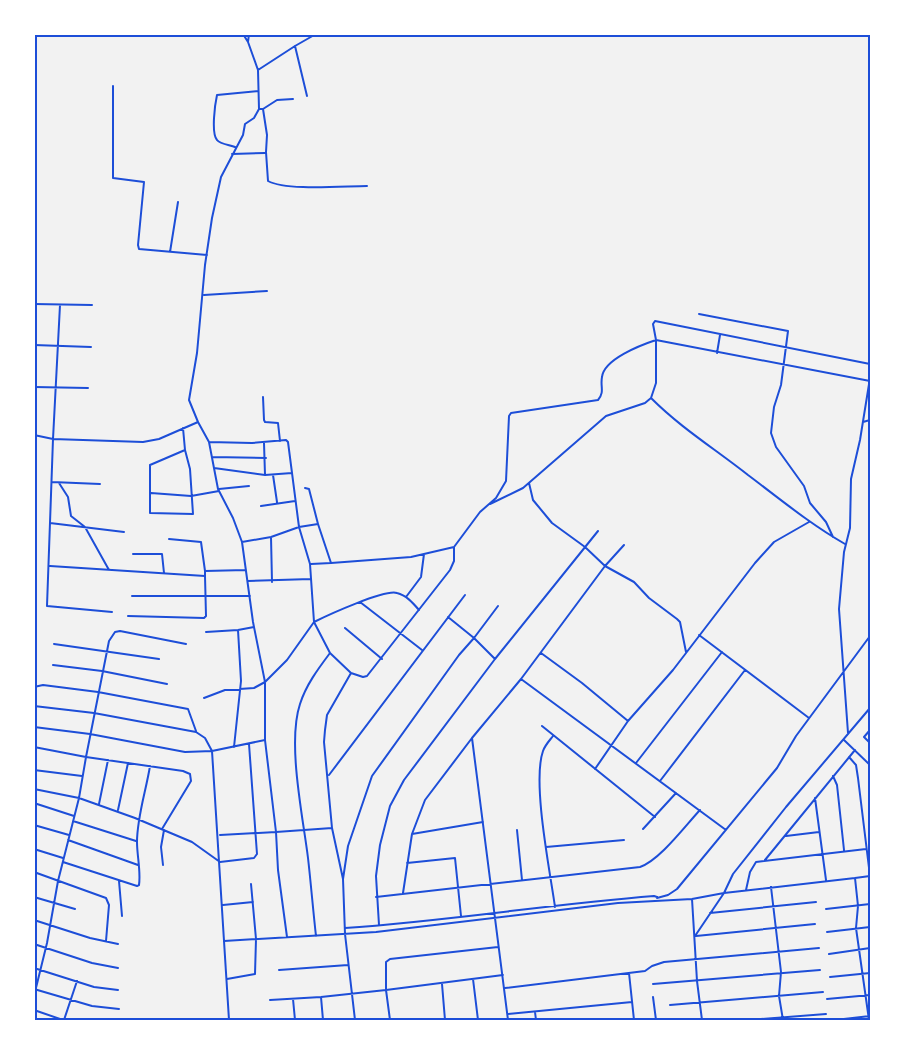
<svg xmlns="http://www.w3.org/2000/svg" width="905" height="1055" font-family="'Archivo Narrow',sans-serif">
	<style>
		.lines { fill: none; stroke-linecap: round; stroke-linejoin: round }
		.minor { stroke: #1d4ed8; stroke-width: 2 }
		.neatline { fill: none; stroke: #1d4ed8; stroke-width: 2 }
	</style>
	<rect width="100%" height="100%" fill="#f2f2f2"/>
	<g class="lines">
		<path class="minor" d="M243,34L248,42
			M249,34L248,42L258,70L295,46L316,34
			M295,46L307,96
			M113,86V178L144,182L138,245L139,249L207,255
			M259,109H263L267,135L266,152L268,181C286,191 344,186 367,186
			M263,109L277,100L293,99
			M235,147C230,145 220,144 217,140C211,133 215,104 217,95L258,91
			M232,154L265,153
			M170,252L178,202
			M204,295L267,291
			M34,304L92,305
			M699,314L788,331L781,385L774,407L771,433L776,447L804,486L810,503L826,522L833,537
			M34,345L91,347
			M717,353L720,335
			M34,387L88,388
			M263,397L264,420L265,422L278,423L280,441
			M651,398C681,428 715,449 748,475C780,499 810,524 845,544
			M198,422L189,400L197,353L205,265L212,218L221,177L243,135L245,124L254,118L259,109L258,70
			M863,422L870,420
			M183,428L185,450L190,469L193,514L150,513V465L185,450
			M34,435L53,439L60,305
			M209,442L252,443L286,440L288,442L299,527L318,524L331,563L311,564
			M264,443L265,475
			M212,457L266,458
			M214,468L265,475L292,473
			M273,475L277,502
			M52,482L100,484
			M59,483L68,497L71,516L85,527L109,570
			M529,483L533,500L552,523L585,547L605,566L634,582L649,598L677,619L680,622L686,652
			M305,488L309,489L318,524
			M219,489L249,486
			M151,493L191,496L219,491
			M490,504L523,488L606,416L645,403L651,398L656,383V340L870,381
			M261,506L295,501
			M50,523L124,532
			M271,537L272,582
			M169,539L201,542L205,571
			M133,554H162L164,573
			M331,563L411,557L454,547L480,512L496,498L506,481L509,416L511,413L598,400C605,392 600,386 602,377C604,359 641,345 656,340L653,324L655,321L870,364
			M50,566L205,576V571L246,570
			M248,581L311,579
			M132,596H250
			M406,597L421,577L424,554
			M360,602L422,650
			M112,612L47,606L53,439L143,442L159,439L198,422L209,442L218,489L233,518L242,542L253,622L265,682V740L212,751L229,1020
			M128,616L204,618L206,616L205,576
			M448,617L474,638L498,606
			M345,628L382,659
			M206,632L238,630L254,627
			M699,635L809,718
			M54,644L159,659
			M541,653L582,683L628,721
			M495,659L598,531
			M53,665L102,671L167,684
			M351,673L330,653L314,622C328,615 385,589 397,593C406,595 413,603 419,610
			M521,679L726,830
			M34,687L43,685L98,692L188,709L196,731
			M204,698L225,690L254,688L265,682L287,660L314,622L310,564L299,527L271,537L242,542
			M34,706L94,713L196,732L205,738L212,751L185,752L90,734L34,727
			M542,726L655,817
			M870,730L864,737L870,743
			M848,733L839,609L844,552L850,528L851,479L860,440L870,378
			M553,736C550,740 545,745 543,751C532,782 550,871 555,907
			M265,740L276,832L332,828L343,879L345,934L355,1020
			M844,740L870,765
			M34,747L86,757L109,641L115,632L120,631L186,644
			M234,747L241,681L238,630
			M849,757L856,765L858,778L870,876L855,878L858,906L856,928L869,1020
			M636,763L722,652
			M595,769L628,721L673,670L755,563L774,542L809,522
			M34,770L82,776
			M329,775L465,595
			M833,776L837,785L844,850
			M660,781L745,670
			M34,789L79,798L86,757L183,771L190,774L191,781L162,829
			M815,798L826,880
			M34,803L74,816
			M99,804L108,760
			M118,810L128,763
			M73,821L136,841
			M34,825L69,835
			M332,828L324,742L325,730L327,715L351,673L363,677L367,676L450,570L454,561V547
			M643,829L676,793
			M517,830L522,880
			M412,834L483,822
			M220,835L276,832L278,870L287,937
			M786,836L819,832
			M68,840L138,865
			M546,847L624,840
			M34,849L63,858
			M765,860L855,750
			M63,862L137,886L139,885C141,871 137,856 137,842C137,817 146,791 150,766
			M407,863L455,858L461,916
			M163,865L161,847L164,830
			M34,872L106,898L109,905L106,941
			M343,879L348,846L372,776L459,655L474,638L495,659L404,780L390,806L380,845L376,876L379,925
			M119,881L122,916
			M771,887L781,972L779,996L783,1020
			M746,890L750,872L756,862L866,849
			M403,893L412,834L425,800L472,738
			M34,897L75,909
			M376,897L640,867C660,860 685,826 700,810
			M657,898L668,895L677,889L777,768L796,736L870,636
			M692,899L697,981L702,1020
			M223,905L253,902
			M826,909L870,904
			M710,913L816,902
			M34,920L90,938L118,944
			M345,928C448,921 551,904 654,896L657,897
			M827,932L870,927
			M316,936C313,910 311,884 308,858C303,817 287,743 300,704C306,685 318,669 330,653
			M695,936L724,893L733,874L786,807L870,708
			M696,936L815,924
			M224,941L376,932L618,903L692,899L724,893L855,878
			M34,944L92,963L118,968
			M829,954L870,948
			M34,968L94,987L118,990
			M279,970L348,965
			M629,973L634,1020
			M830,977L870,973
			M227,979L255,974L256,939L251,884
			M473,979L478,1020
			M442,984L445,1020
			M653,984L820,970
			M505,988L645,971L652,966L664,962L819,948
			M34,989L92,1006L119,1009
			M34,996L47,943L58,881L79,798L135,818L192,842L220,862L254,858L257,854L249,744
			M321,997L323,1020
			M653,997L656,1020
			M293,999L295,1020
			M827,999L870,995
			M270,1000L321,997L386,990V962L390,959L498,947
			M670,1005L823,992
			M34,1010L63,1020
			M535,1012L536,1020
			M508,1014L632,1002
			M64,1020L77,981
			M390,1020L386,990L503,975
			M508,1020L472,738L521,679L605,566L624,545
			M748,1020L826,1014
			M835,1020L870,1016"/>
	</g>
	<rect width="905" height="1055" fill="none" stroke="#ffffff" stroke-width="72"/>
	<rect x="36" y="36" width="833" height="983" class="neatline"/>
</svg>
